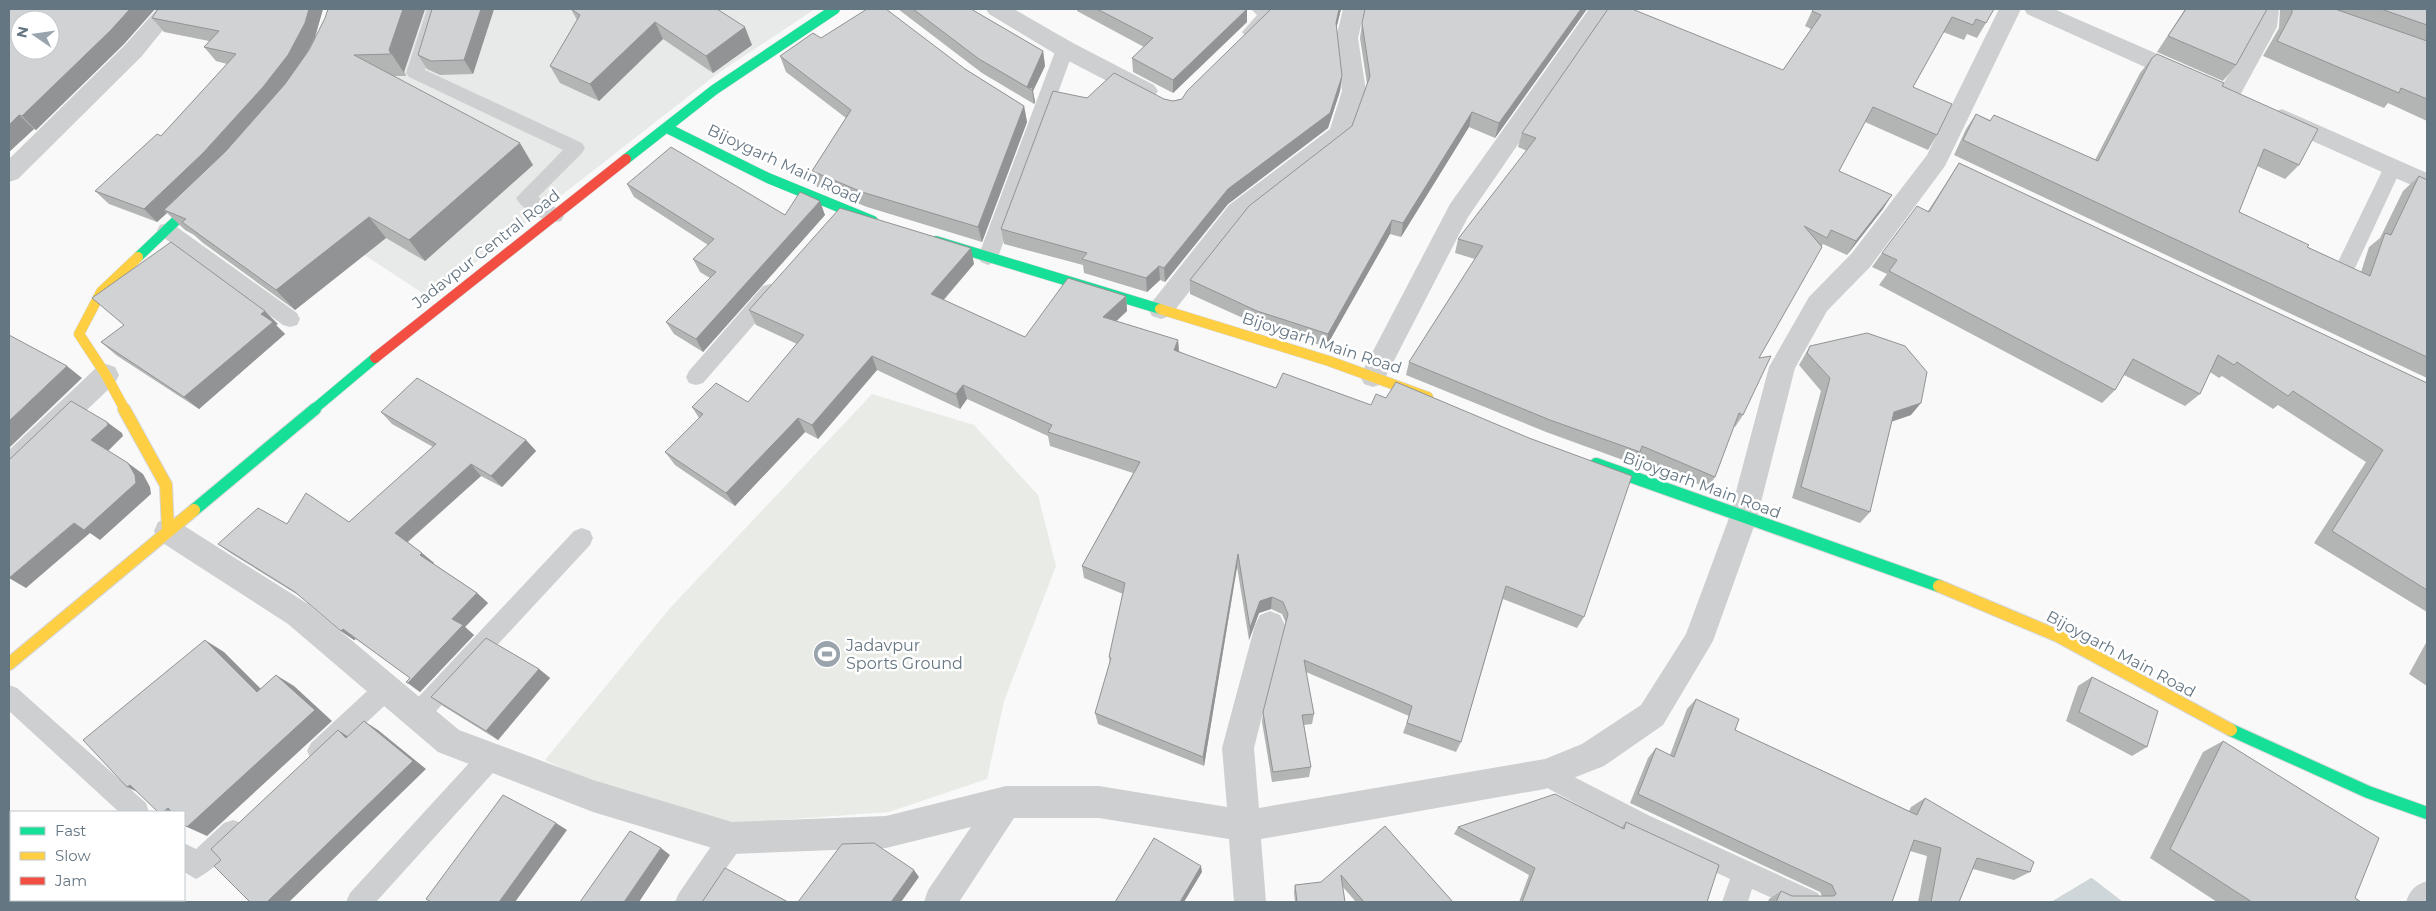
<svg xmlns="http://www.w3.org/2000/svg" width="2436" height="911" font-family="Montserrat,sans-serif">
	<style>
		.built { fill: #e8e9e9 }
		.green { fill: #e8ebe6 }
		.water { fill: #ced6d9 }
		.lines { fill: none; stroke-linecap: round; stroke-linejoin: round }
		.fast-far1-casing { stroke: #d5d6d7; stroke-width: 11 }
		.fast-casing { stroke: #d5d6d7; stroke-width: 14 }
		.slow-far1-casing { stroke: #d5d6d7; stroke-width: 11 }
		.slow-casing { stroke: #d5d6d7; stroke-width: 14 }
		.jam-casing { stroke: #d5d6d7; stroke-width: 11 }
		.lane { fill: #cecfd0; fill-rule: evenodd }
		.street { fill: #cecfd0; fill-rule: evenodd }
		.fast-far1 { stroke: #16e098; stroke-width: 10 }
		.fast { stroke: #16e098; stroke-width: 12 }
		.slow-far1 { stroke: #ffcf43; stroke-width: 10 }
		.slow { stroke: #ffcf43; stroke-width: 12 }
		.jam { stroke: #f24e42; stroke-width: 10 }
		.wall { fill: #b3b5b5 }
		.shaded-wall { fill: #929394 }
		.building { fill: #d0d2d3; stroke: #929394; fill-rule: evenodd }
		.labels { text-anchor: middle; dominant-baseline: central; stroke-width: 5; stroke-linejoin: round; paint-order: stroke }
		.street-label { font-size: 16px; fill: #657683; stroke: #fff }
		.poi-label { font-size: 16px; fill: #657683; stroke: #fff; text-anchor: start }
	</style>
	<rect width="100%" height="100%" fill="#f9f9f9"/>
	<path class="built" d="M348,9H815L717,74L430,298L238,172Z"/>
	<path class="green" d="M872,394L974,425L1038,495L1056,566L1004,701L987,779L889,812L724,824L589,781L545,760L671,607Z"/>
	<path class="water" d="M2092,878L2123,902H2051L2091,878Z"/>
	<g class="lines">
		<defs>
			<path id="fast-far1" d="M667,128L768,178L873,221
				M626,159L714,90L835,9
				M936,241L1160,309
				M138,257L203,195
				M313,410L375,358"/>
			<path id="fast" d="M1596,464L1939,586
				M194,510L315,409
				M2231,730L2368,792L2427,813"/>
			<path id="slow-far1" d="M1160,309L1329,361L1428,397
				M125,410L106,375L79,334L101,292L138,257"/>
			<path id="slow" d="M124,409L166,485L168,531
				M1939,586L2058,636L2231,730
				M9,664L194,510"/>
			<path id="jam" d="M375,358L626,159"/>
		</defs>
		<use href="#fast-far1" class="fast-far1-casing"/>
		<use href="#fast" class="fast-casing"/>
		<use href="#slow-far1" class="slow-far1-casing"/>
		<use href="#slow" class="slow-casing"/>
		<use href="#jam" class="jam-casing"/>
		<path class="lane" d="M427,9H444L425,70L582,143L585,148L582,153L538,197L561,211L564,216L561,221C548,225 522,210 516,198L563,150L409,77L406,73Z
			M1251,9H1273L1278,14C1271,25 1258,40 1245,36L1242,32L1257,15Z
			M1065,43L1071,45L1074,49L998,257L995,262L988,265L981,262L978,257L1056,49L1059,45Z
			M2393,160L2400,162L2402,167L2356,266L2353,271L2346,274L2339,271L2336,266L2384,167L2386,162Z
			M167,223L174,225L297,313L300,319L297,325L290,327L283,325L160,235L157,230L160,225Z
			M770,284L777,286L780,292L777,298L703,383L696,385L689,383L686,377L689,371L763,286Z
			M582,528L590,531L593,538L590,545L426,722L418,725L410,722L406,714L410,706L574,531Z
			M387,677L395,680L399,688L395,696L327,759L319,763L311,759L307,751L311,743L379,680Z
			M9,685L17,688L146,803L149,812H119L9,711Z
			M491,745L500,749L503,757L500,765L376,902H346L350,893L482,749Z
			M1545,762L1650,816L1818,893L1822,902H1781L1752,889L1748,902H1722L1730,879L1632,834L1536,782L1533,774L1536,766Z
			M233,820L242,823L245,832C239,847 211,872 196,879L184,872V843L196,849L224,823Z
			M732,826L741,829L744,838L741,847L703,902H675L679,893L723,829Z"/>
		<path class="street" d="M157,9H180L141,57L18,179L9,182V159L125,45Z
			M986,9H1014L1073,43L1154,85L1158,91L1154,97L1146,99L1138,97L1057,55L989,14Z
			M1343,9H1365L1358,38L1366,91L1348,140L1247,219L1170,316L1161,319L1152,316L1148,309L1152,302L1229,205L1330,129L1342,91L1336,38Z
			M1589,9H1611L1468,217L1382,384L1373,387L1364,384L1360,376L1450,204Z
			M1999,9H2021L1945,166L1870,267L1827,311L1795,368L1757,518L1713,641L1663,725L1604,766L1545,789L1261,839L1266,902H1234L1229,839L1099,818H1014L959,902H924L928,890L971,827L886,848L732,854L593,812L438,752L288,624L158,540L154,531L158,522L168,518L178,522L308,604L459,730L593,780L732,822L886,816L1006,786H1099L1227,807L1222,748L1255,625L1260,615L1270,611L1280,615L1285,625L1254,748L1259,808L1545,759L1582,744L1641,705L1686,634L1729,518L1769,367L1809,297L1852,253L1927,155Z
			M2024,9H2054L2192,69L2195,75L2192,81L2184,83L2176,81L2027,14Z
			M2257,9H2279L2277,27L2237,101L2229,103L2221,101L2217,95L2255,27Z
			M2282,109L2427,173V192L2274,124L2270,118L2274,112Z
			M106,364L115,367L119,375L115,383L19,475L9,479V450L97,367Z
			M2427,881V902H2406C2410,890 2415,885 2427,881Z"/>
		<use href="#fast-far1" class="fast-far1"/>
		<use href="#fast" class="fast"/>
		<use href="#slow-far1" class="slow-far1"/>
		<use href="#slow" class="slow"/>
		<use href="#jam" class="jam"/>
	</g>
	<path class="wall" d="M9,9H155L124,44L36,130L34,129L9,152Z
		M158,9H323L315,37L425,9L404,72L406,76H394L533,165L425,261L386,238L295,310L203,243L194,235L185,230L167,213L157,222L109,204L95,191L161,136L227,64L216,61L204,47L209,41L164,32L152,18Z
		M432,9H494L473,74L440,75L427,69L418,55Z
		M571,9H717L752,45L713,73L663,39L599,101L560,83L550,66L577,20Z
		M898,9H971L1043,51L1045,66L1033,91L1035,102L1034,104L982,73Z
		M1077,9H1247V22L1173,93L1133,72L1132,58L1144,47L1077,11Z
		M1341,9L1336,29L1342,76L1340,91L1328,128L1228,204L1165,282L1160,280L1147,292L1084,273L1083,265L1004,244L1001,229L1087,98L1164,99L1173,101L1182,99Z
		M1587,9L1495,138L1469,127L1401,237L1390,234L1326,347L1256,324L1190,294V280L1352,126L1367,84L1360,38L1362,23Z
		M1994,9L1986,23L1977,38L1967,34L1964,40L1943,32L1913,87L1937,135L1928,150L1865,122L1839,171L1883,209L1847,255L1823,244L1759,358L1743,415L1735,427L1734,426L1715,477L1708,488L1637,459L1634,464L1546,432L1406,375L1409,362L1475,259L1455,253L1458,239L1527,151L1518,147L1522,133L1783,70L1811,29L1805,26L1812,11Z
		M2185,9H2266L2236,65L2223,81L2157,52Z
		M2280,9H2427V121L2388,103L2384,108L2263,56L2279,28Z
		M821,38L965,69L1024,106L1027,122L982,242L867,207L817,187L812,171L846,118L786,72L780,56Z
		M2152,58L2222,86L2299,165L2285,179L2257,166L2239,212L2307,247L2361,272L2369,247L2380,238L2403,191L2419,176L2427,180V378L1954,155L1966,129L1976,114L1990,120L2095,160L2140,73Z
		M1959,163L2427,383V612L2314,543L2366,462L2278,405L2273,409L2222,376L2219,378L2210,372L2200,394L2185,406L2124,375L2115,390L2102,403L1879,285L1887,274L1872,267L1882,253L1928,211Z
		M627,184L785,215H825L703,352L674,334L666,322L710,278L700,272L693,259L708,245L634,197Z
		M974,264L944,300L1025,337L1126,296L1127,311L1116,321L1178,340L1179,351L1584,617L1577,628L1503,599L1461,742L1456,752L1403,733L1409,716L1306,672L1314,714L1312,724L1304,725L1311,767L1309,777L1272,782L1262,722L1263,712L1286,623L1282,614L1271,609L1259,613L1249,640L1237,567L1204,766L1098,724L1095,713L1110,664L1109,657L1123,594L1084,578L1082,566L1133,473L1050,446L1048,436L967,399L960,409L877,370L818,439L805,432L735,506L675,465L665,452L699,418L692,407L748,402L797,344L756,325L749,310Z
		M278,324L276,325L285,334L199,409L116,355L101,342Z
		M1810,346L1911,415L1892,421L1870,512L1860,523L1792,498L1821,391L1799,365Z
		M381,412L526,440L536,451L502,487L481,476L408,542L434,563H433L477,593L488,603L465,627L474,635L420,692L406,682L410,678L356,639L354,640L341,631L303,598L232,554L218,544L287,524L349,522L433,447L392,424Z
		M2427,641V686L2409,674Z
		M539,669L550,678L498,740L443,706L431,697Z
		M2092,677L2147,747L2132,756L2066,721L2078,686Z
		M1696,699L1735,730L1909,811L1911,807L1925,798L2030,872L2014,880L1973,869L1959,902H1918L1927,856L1910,851L1892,902H1768L1769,899L1781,891L1792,896H1822L1820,892L1630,803L1648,758L1656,748L1670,755L1687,709Z
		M2223,741L2355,898L2361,902H2217L2150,858L2203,752Z
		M1626,822L1707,902H1519L1529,875L1454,834L1458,827L1621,828Z
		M1385,826L1453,902H1356L1342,886L1345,902H1295L1294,892L1295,885L1321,882Z"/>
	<path class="shaded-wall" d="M130,9H155L124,44L36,130L22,116Z
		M309,9H323L315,37L298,69L275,101L168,211L164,210L167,213L157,222L144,209Z
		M403,9H425L404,72L406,76L389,50Z
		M481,9H494L473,74L464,60Z
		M1247,9V22L1173,93V80Z
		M1339,9H1341L1334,38L1336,23Z
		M1581,9H1587L1495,138L1499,123Z
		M655,22L663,39L599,101L590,84Z
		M745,27L752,45L713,73L706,56Z
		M1043,51L1045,66L1033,91L1035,102L1034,104L1032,90L1027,87Z
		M1342,76L1340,91L1328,128L1228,204L1165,282L1164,268L1228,189Z
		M1024,106L1027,122L982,242L978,227Z
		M1472,112L1469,127L1401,237L1403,223Z
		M19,115L34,129L9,152V125Z
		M520,143L533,165L425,261L409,240Z
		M1892,195L1883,209L1847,255L1856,241Z
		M820,201L825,215L703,352L696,339Z
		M369,217L386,238L295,310L276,290Z
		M1392,220L1390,234L1326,347L1328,334Z
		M971,248L974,264L935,309L931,294Z
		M1159,266L1160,280L1147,292L1146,278Z
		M1126,296L1127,311L1105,332L1103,317Z
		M265,311L278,324L276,325L285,334L199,409L184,397L261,314Z
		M1178,340L1179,355L1174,350Z
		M872,356L877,370L818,439L812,425Z
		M67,366L82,378L9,448V421Z
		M963,385L967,399L960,409L956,394Z
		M1921,403L1911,415L1885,424L1894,412Z
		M798,418L805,432L735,506L726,493Z
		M107,422L122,433L123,436L107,452L91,440Z
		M526,440L536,451L502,487L491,476Z
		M128,463L143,474L150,487L151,494L100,540L90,533L26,588L9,578L74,523Z
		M471,464L481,476L406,543L395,533Z
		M422,553L434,563L432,565L420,555Z
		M1238,554L1237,567L1204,766L1203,757Z
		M477,593L488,603L465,627L474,635L420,692L408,683L452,619Z
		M1272,597L1271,609L1259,613L1249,640L1250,628L1260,601Z
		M343,629L356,639L354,640L341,631Z
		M205,640L224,652L275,703L257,692Z
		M539,669L550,678L498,740L486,731Z
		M276,675L294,686L332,721L207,836L187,827Z
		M364,721L378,730L426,769L289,902H267Z
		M338,730L352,739L346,738Z
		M130,785L148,797L127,787Z
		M168,808L178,812H163Z
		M556,823L567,830L515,902H499Z
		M661,848L670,855L639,902H624Z
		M1201,866L1202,872L1184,902H1180Z
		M914,870L919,877L901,902H891Z
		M167,900H177L181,902H170Z"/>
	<path class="building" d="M9,9H130L111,30L22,116L19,115L9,125ZM20,20H50V50H20Z
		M158,9H309L305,23L288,55L263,87L203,153L144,209L95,191L157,134L161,136L236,54L204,47L219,31L152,18Z
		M328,9H403L389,50L391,54L354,55L520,143L409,240L369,217L276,290L182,222L186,219L164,210L226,151L285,84L309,50L325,18Z
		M432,9H481L464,60L431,61L418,55Z
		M571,9H717L745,27L706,56L655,22L590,84L550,66L580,15Z
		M867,9H886L965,69L1024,106L978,227L862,192L812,171L851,110L780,56L813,33L821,38Z
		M913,9H971L1043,51L1027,87L1033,88L1032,90L979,59Z
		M1097,9H1247L1173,80L1132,58L1153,38Z
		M1271,9H1339L1336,23L1342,76L1330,113L1228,189L1164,268L1159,266L1146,278L1082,259L1087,253L1001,229L1053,91L1087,98L1114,73L1164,99L1173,101L1182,99L1187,91Z
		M1365,9H1581L1499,123L1472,112L1403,223L1392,220L1328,334L1257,311L1190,280L1249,206L1352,126L1370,76L1362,23Z
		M1608,9H1632L1783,70L1821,15L1812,11L1814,9H1994L1986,23L1976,19L1973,25L1952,17L1913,87L1952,104L1937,135L1873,107L1839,171L1892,195L1856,241L1831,230L1827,238L1804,226L1822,247L1759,358L1771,356L1743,415L1739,413L1715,477L1642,446L1640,452L1550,420L1409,362L1483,246L1458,239L1536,138L1522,133Z
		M2186,9H2266V11L2236,65L2168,36Z
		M2292,9H2335L2427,41V99L2401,88L2399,93L2277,41L2292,13Z
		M2381,9H2427V25Z
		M2157,54L2224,83L2222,86L2318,129L2299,165L2264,149L2239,212L2309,245L2307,247L2370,276L2385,233L2391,235L2419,176L2427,180V357L1963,140L1976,114L1990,121L1994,115L2098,161L2152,58Z
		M671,147L785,215L800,192L820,201L696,339L666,322L716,272L693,259L714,239L627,184Z
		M1959,163L2427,383V590L2332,531L2383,450L2293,391L2288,396L2237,362L2234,365L2218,355L2200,394L2133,359L2115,390L1889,271L1897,260L1882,253L1917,206L1929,212Z
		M840,208L971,248L931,294L1025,337L1068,278L1126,296L1103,317L1178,340L1174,350L1276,388L1283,373L1371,405L1376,394L1386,398L1396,382L1529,438L1632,476L1584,617L1506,586L1461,742L1407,723L1412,706L1304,660L1314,714L1302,715L1311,767L1273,772L1263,712L1288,614L1283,602L1272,597L1260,601L1250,628L1238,554L1203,757L1095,713L1111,658L1109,657L1125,583L1082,566L1140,462L1048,432L1052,425L963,385L956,394L872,356L812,425L798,418L726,493L665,452L703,414L692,407L716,383L748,402L804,335L749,310Z
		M171,242L265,311L261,314L273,322L184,397L101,342L124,325L92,298Z
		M1867,333L1905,346L1927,372L1921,403L1894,412L1870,512L1801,487L1830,378L1807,353L1810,346Z
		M9,335L67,366L9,421Z
		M417,378L526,440L491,476L471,464L395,533L422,553L420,555L477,593L452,619L463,625L408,683L406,682L410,678L343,629L341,631L295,592L218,544L258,508L287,524L306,493L349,522L436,444L381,412Z
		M71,401L107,422L108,425L91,440L128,463L135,475L136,483L84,530L74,523L9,578V460Z
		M486,638L539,669L486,731L431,697Z
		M205,640L257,692L276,675L315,710L187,827L184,824V812H172L168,808L163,812H158L130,785L127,787L83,740Z
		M2092,677L2158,711L2147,747L2079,712Z
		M1696,699L1739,719L1735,730L1917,815L1925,798L2034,862L2030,872L1977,858L1959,902H1931L1941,848L1914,840L1892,902H1776L1781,891L1792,896H1834L1836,894L1832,885L1638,794L1656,748L1674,757Z
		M364,721L413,761L267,902H250L214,866L221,860L211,849L338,730L346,738Z
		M2223,741L2379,838L2355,898L2361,902H2252L2170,849Z
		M1555,794L1624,829L1626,822L1719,865L1707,902H1522L1535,868L1458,827Z
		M503,795L556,823L499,902H431L426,899Z
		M1385,826L1453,902H1364L1341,875L1345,902H1297L1295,885L1321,882Z
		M630,831L661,848L624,902H580Z
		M11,832V900H167L170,902H9V835Z
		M1154,838L1201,866L1180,902H1115Z
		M874,843L914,870L891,902H798L842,844Z
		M725,868L788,902H702Z"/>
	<defs>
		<symbol id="stadium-disc" viewBox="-11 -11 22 22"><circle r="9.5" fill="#99a4ac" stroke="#fff"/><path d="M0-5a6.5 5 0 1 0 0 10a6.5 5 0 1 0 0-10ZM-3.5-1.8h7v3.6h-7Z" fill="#fff"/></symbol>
	</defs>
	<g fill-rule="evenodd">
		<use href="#stadium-disc" x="811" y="638" width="32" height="32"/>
	</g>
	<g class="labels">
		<g class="street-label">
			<text transform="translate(784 164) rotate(25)">Bijoygarh Main Road</text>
			<text transform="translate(486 249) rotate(-38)">Jadavpur Central Road</text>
			<text transform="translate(1322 343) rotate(18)">Bijoygarh Main Road</text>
			<text transform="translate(1702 485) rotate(20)">Bijoygarh Main Road</text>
			<text transform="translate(2121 654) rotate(28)">Bijoygarh Main Road</text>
		</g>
		<g class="poi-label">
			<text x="846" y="645">Jadavpur<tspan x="846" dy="18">Sports Ground</tspan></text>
		</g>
	</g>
	<rect width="2436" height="911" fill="none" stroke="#657683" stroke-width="20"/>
	<rect x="10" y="811" width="175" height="90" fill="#ffffff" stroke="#c1c8cd"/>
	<rect x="20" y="827" width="25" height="8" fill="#16e098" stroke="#c1c8cd"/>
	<text x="55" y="836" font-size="15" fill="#657683">Fast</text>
	<rect x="20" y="852" width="25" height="8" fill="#ffcf43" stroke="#c1c8cd"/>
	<text x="55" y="861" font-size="15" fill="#657683">Slow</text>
	<rect x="20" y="877" width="25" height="8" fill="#f24e42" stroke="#c1c8cd"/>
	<text x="55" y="886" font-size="15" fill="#657683">Jam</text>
	<g transform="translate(35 35) rotate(283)"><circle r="24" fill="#ffffff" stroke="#c1c8cd"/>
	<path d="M0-4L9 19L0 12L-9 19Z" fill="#99a4ac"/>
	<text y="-8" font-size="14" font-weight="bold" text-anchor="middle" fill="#657683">N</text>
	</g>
</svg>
